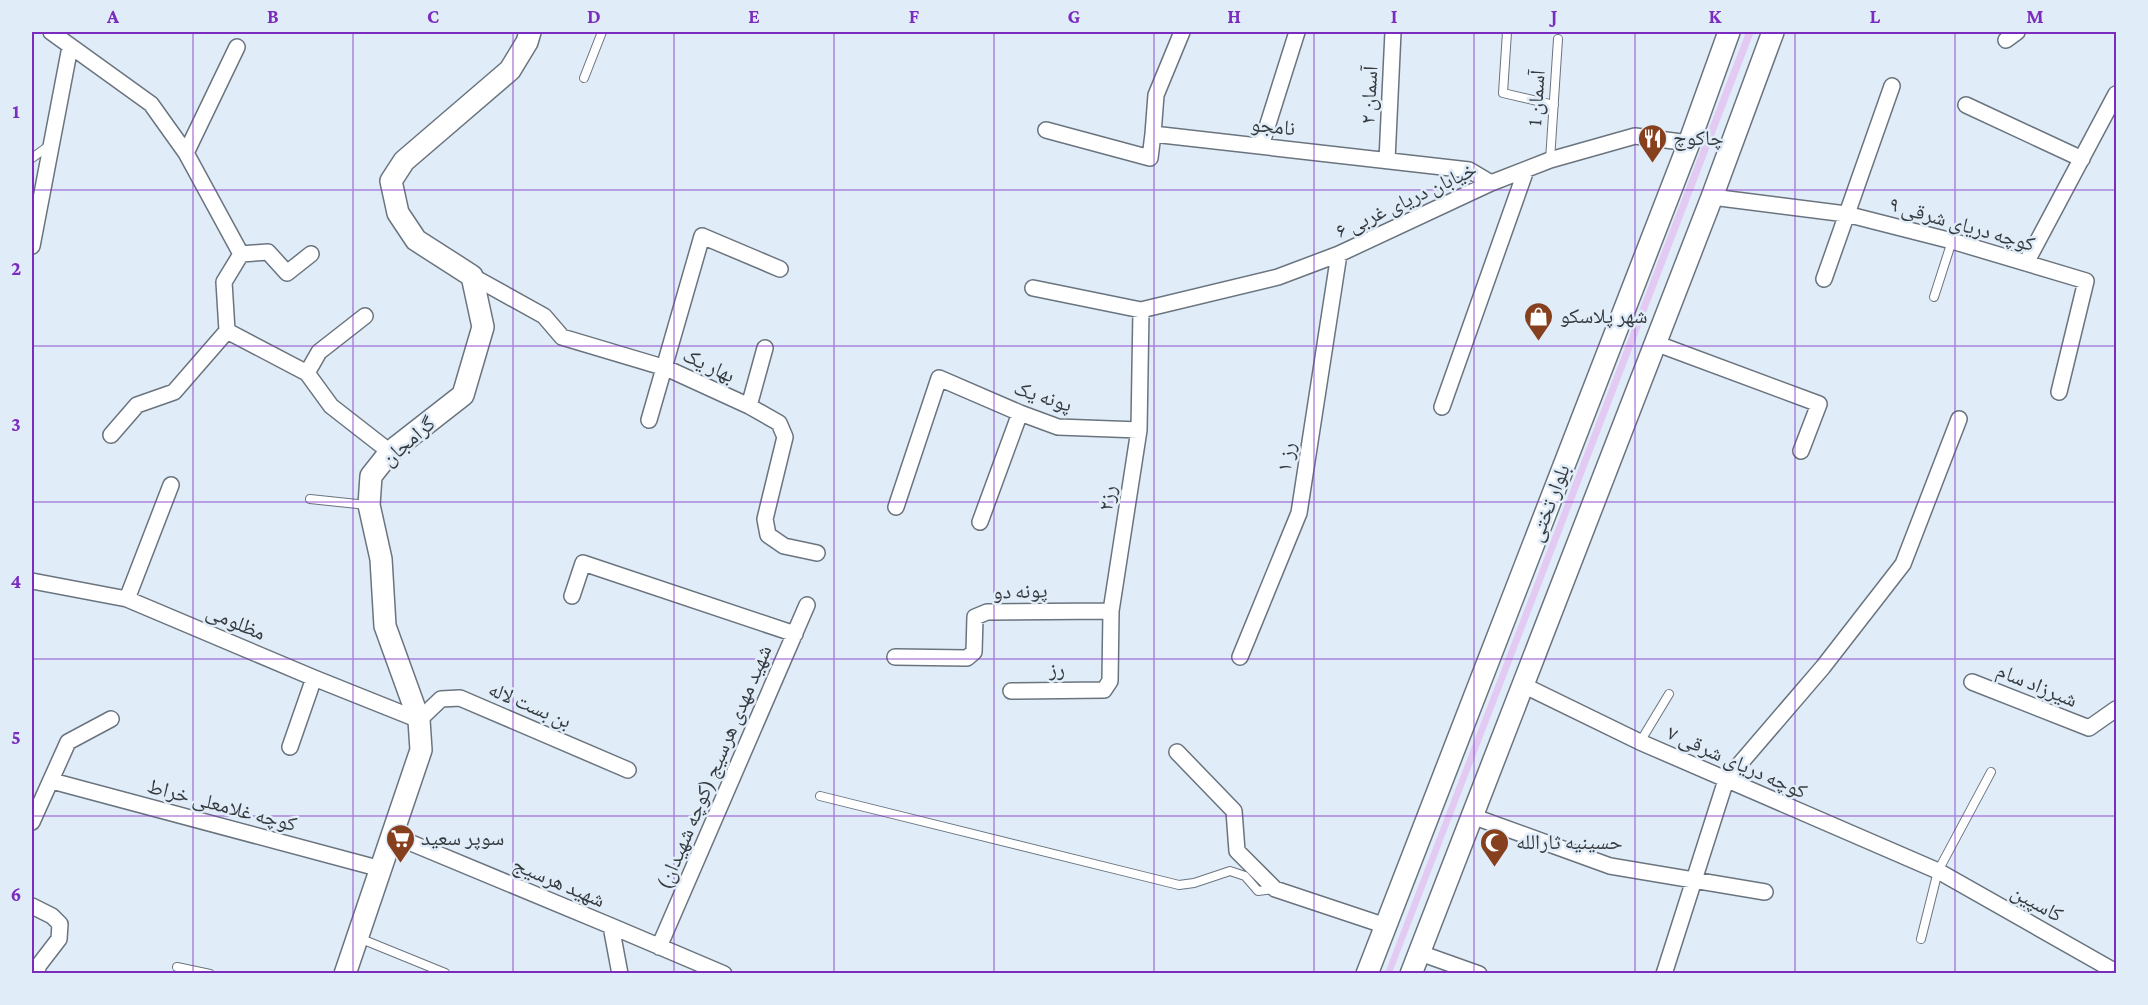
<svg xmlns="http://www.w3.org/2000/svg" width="2148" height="1005" font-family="'Crimson Pro','Noto Naskh Arabic',serif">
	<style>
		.green { fill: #e2caf3 }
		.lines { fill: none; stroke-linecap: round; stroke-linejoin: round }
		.lane-casing { stroke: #6a747f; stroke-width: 10 }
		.street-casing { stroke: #6a747f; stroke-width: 18 }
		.secondary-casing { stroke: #6a747f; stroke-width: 24 }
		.lane { stroke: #fff; stroke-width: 8 }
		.street { stroke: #fff; stroke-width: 15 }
		.secondary { stroke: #fff; stroke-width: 21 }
		.grid { fill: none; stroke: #7b2cbf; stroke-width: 1.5; stroke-opacity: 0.55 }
		.labels { text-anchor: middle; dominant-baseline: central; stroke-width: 5; stroke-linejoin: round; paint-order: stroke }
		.street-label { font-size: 21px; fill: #363b3f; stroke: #e0ecf8 }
		.poi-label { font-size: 21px; fill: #363b3f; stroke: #e0ecf8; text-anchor: start }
		.neatline { fill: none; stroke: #7b2cbf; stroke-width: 2 }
		.grid-label { font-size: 20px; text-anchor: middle; font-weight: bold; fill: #7b2cbf }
	</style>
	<rect width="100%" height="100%" fill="#e0ecf8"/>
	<path class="green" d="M1746,32H1754L1392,973H1385Z"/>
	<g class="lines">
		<defs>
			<path id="lane" d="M1507,32L1503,93L1554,105
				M584,78L602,32
				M32,158L50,145
				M1550,160L1558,39
				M1934,297L1952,241
				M310,499L367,505
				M1640,742L1669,694
				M820,796L1179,885L1194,883L1230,871L1245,876L1258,891L1274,889
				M359,938L445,973
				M1921,939L1938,871L1991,772
				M177,967L210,974"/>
			<path id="street" d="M51,32L151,104L186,153L241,254L224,282L227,331L174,392L137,405L111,435
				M1182,32L1156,95L1153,134L1469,170L1491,183
				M2006,40L2017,32
				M1966,105L2082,159
				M1046,130L1150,158L1153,134
				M1261,146L1297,32
				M186,153L237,47
				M1387,160L1393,32
				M1712,197L1846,214L1952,241L2086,281L2059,392
				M32,246L70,47
				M241,254L268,252L287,273L311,254
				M2026,263L2116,94
				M472,276L544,316L562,337L666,368L749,406L779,423L785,437L765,519L768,535L784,546L817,553
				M1824,279L1892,86
				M1033,288L1141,310L1278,277L1339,254L1491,183L1550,160L1635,136L1689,143
				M227,331L307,373L331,406L390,452
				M1655,343L1819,404L1801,451
				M307,373L319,352L365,316
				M749,406L765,348
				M1442,407L1526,170
				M649,420L702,236L780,269
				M896,507L939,378L1020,413L1058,427L1139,430
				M980,522L1020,413
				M32,581L127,599L314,678L419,720L441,699L460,698L628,770
				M572,596L583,563L795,634
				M127,599L171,485
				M895,657L967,658L974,652L975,617L987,612L1111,611
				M1240,657L1299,513L1339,254
				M1972,682L2089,728L2116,709
				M1523,685L1640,742L1938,871L2116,972
				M1011,691L1104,690L1110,681L1111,611L1139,430L1141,310
				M290,747L314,678
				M1177,752L1234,811L1237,851L1275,889L1386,926
				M52,781L381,869
				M1472,816L1610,866L1765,892
				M32,822L68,742L111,719
				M392,835L611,926L620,974
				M32,906L52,916L60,924L59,939L39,965L36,974
				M611,926L724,974
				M659,947L807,605
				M1420,953L1479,974
				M1664,974L1726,780L1823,667L1903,564L1959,419"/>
			<path id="secondary" d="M345,974L421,750L419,720L385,626L381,559L369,505L371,476L390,452L463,395L483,327L472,276L416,240L398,213L391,181L404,161L510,70L527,42L530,32
				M1367,974L1689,143L1729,32
				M1411,974L1712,197L1773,32"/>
		</defs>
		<use href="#lane" class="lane-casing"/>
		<use href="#street" class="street-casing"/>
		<use href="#secondary" class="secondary-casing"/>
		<use href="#lane" class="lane"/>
		<use href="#street" class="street"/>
		<use href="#secondary" class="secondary"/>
	</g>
	<path class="grid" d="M193,32V974M353,32V974M513,32V974M674,32V974M834,32V974M994,32V974M1154,32V974M1314,32V974M1474,32V974M1635,32V974M1795,32V974M1955,32V974M32,190H2116M32,346H2116M32,502H2116M32,659H2116M32,816H2116"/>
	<defs>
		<symbol id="restaurant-pin" viewBox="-11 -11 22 30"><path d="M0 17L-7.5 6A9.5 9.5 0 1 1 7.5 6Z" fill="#87401e" stroke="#e0ecf8"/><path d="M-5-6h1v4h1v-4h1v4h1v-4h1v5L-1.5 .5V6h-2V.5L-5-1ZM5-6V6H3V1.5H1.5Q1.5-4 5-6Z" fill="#fff"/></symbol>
		<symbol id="shop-pin" viewBox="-11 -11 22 30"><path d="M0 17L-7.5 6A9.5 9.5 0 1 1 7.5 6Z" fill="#87401e" stroke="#e0ecf8"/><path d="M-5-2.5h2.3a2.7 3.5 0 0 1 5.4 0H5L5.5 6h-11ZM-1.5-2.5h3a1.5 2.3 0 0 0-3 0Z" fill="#fff"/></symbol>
		<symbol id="supermarket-pin" viewBox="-11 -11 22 30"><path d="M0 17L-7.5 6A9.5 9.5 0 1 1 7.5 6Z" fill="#87401e" stroke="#e0ecf8"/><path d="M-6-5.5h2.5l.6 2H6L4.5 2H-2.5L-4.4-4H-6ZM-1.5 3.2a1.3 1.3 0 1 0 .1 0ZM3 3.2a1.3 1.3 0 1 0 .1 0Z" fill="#fff"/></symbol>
		<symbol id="mosque-pin" viewBox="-11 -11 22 30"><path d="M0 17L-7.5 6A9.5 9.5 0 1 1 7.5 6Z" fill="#87401e" stroke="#e0ecf8"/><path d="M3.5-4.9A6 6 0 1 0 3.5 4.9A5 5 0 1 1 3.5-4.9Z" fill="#fff"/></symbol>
	</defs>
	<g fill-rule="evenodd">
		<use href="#restaurant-pin" x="1636" y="122" width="33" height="45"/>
		<use href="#shop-pin" x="1522" y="300" width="33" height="45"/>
		<use href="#supermarket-pin" x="384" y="822" width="33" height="45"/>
		<use href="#mosque-pin" x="1478" y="826" width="33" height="45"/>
	</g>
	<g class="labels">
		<g class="street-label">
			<text transform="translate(1369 95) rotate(-87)">آسمان ۲</text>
			<text transform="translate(1536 98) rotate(-86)">آسمان 1</text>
			<text transform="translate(1273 126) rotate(6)">نامجو</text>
			<text transform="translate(1406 200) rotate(-25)">خیابان دریای غربی ۶</text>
			<text transform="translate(1962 224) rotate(16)">کوچه دریای شرقی ۹</text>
			<text transform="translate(709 365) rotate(25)">بهار یک</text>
			<text transform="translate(1043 396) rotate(18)">پونه یک</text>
			<text transform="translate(408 441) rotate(-41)">گرامجان</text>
			<text transform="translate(1286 457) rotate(-81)">رز ۱</text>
			<text transform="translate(1107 498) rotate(-81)">رز۲</text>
			<text transform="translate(1549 503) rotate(-69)">بلوار تختی</text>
			<text transform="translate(1020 591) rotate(-2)">پونه دو</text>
			<text transform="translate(236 622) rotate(23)">مظلومی</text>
			<text transform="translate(1057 669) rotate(-1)">رز</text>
			<text transform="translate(2037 685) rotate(22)">شیرزاد سام</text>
			<text transform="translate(530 705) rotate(23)">بن بست لاله</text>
			<text transform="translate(1737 762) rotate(24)">کوچه دریای شرقی ۷</text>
			<text transform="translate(714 767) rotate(-67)">شهید مهدی هرسیج (کوچه شهیدان)</text>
			<text transform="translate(222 805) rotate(15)">کوچه غلامعلی خراط</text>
			<text transform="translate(559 882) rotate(23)">شهید هرسیج</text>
			<text transform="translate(2037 903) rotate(29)">کاسپين</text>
		</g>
		<g class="poi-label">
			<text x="1673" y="138">چاکوچ</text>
			<text x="1560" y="316">شهر پلاسکو</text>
			<text x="421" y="838">سوپر سعید</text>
			<text x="1516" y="842">حسینیه ثارالله</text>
		</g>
	</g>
	<rect width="2148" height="1005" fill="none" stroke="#e0ecf8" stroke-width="66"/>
	<rect x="33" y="33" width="2082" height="939" class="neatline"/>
	<g class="grid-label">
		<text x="113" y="23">A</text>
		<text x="273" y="23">B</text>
		<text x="433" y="23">C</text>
		<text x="594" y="23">D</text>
		<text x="754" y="23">E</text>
		<text x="914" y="23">F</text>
		<text x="1074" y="23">G</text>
		<text x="1234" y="23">H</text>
		<text x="1394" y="23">I</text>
		<text x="1554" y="23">J</text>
		<text x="1715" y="23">K</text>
		<text x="1875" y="23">L</text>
		<text x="2035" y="23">M</text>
		<text x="16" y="118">1</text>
		<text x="16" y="275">2</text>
		<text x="16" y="431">3</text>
		<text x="16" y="588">4</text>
		<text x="16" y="744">5</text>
		<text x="16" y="901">6</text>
	</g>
</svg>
